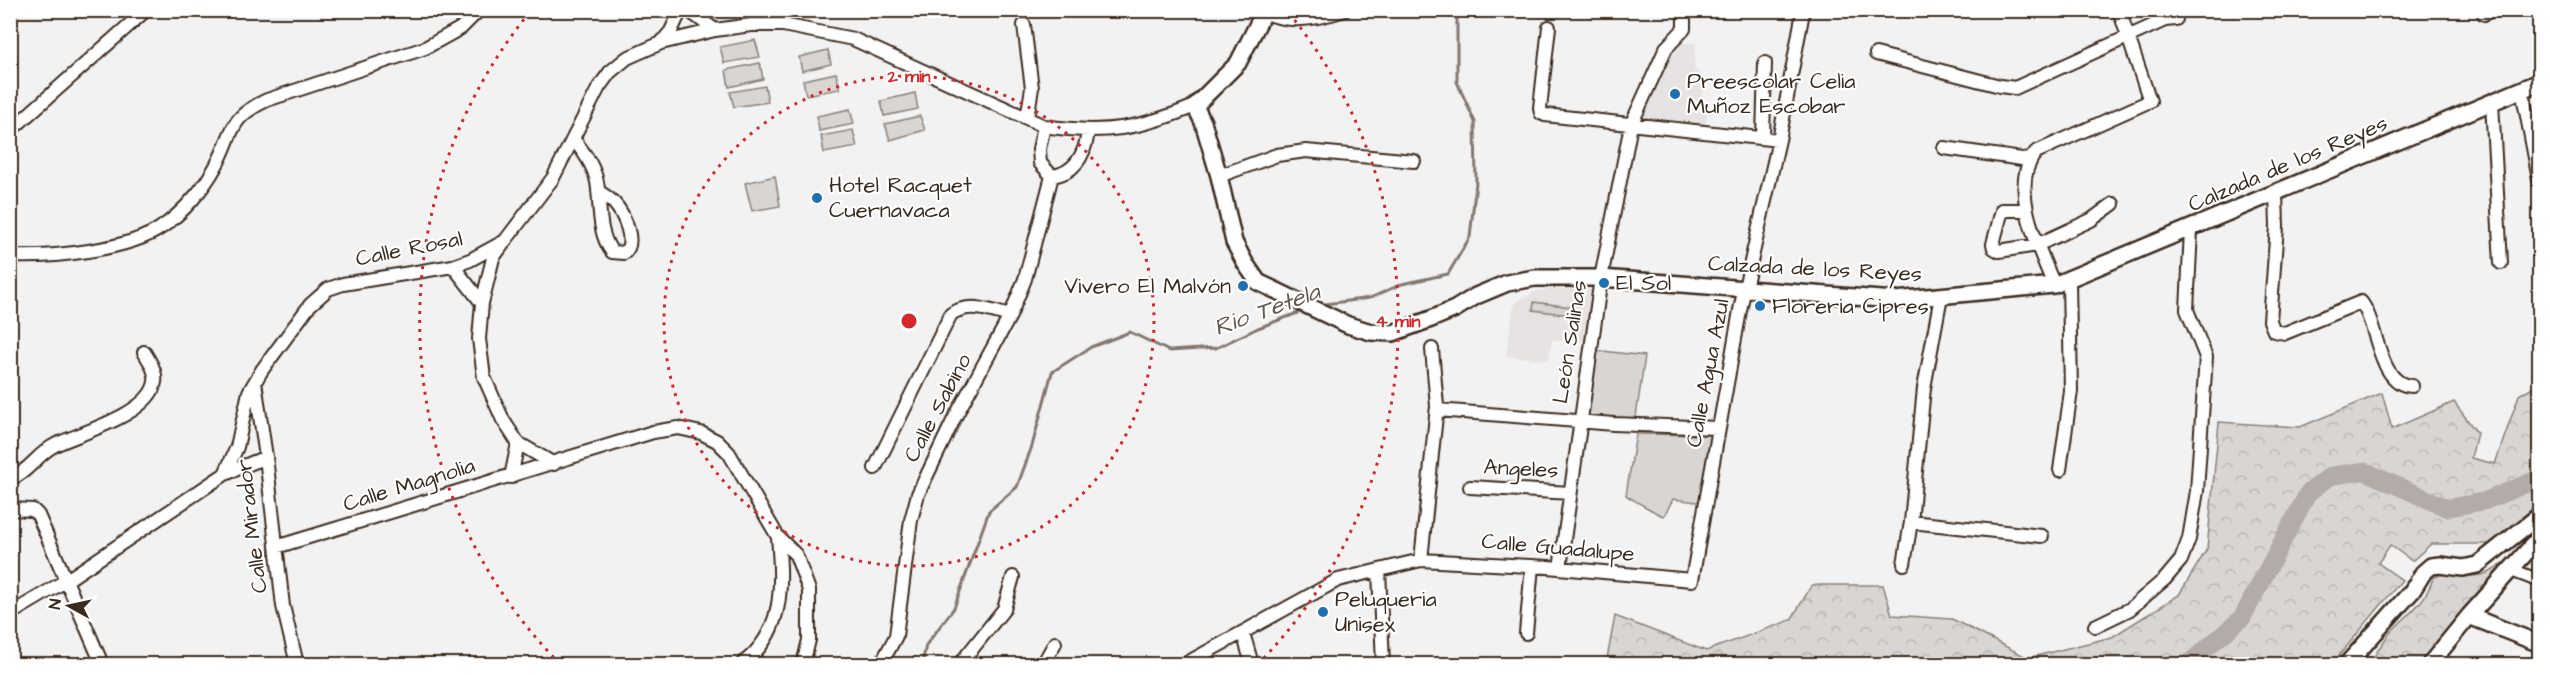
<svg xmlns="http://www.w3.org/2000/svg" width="2550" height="675" font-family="'Architects Daughter',sans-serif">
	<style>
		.built { fill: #e6e3e2 }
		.green { fill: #d8d5d2; stroke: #8a8078; stroke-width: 1.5 }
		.forest { fill: url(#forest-crowns); stroke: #8a8078; stroke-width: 1.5 }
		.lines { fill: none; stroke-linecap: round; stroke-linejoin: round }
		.stream { stroke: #827770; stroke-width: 3 }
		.river { stroke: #b2aba7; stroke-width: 18 }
		.minor-casing { stroke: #3b2a1e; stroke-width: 16 }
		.tertiary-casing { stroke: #3b2a1e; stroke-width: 20 }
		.minor { stroke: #fff; stroke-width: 12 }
		.tertiary { stroke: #fff; stroke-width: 15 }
		.ring { fill: none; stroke: #d62828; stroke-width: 3; stroke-dasharray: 3 6 }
		.poi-dot { fill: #1f6fb2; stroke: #fff; stroke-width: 2 }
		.labels { text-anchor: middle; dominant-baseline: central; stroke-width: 4.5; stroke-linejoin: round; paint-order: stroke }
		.poi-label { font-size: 22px; fill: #3b2a1e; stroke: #fff; text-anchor: start }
		.street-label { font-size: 22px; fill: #3b2a1e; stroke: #fff }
		.water-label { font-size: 24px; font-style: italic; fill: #65574e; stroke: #fff }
		.centre { fill: #d62828; stroke: #fff; stroke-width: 3 }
		.ring-label { font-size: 18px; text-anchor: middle; font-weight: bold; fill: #d62828; stroke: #fff; stroke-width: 4.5; stroke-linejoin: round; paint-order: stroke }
	</style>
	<defs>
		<pattern id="forest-crowns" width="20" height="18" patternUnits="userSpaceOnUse" patternTransform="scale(1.5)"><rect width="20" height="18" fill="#d8d5d2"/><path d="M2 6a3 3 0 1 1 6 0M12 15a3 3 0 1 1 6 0" fill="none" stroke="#bab7b4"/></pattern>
	</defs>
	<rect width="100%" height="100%" fill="#f3f2f2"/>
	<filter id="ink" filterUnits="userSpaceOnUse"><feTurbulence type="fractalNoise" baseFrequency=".0167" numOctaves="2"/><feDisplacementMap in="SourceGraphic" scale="12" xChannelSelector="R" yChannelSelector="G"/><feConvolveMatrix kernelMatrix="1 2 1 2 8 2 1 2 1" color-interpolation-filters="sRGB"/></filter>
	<g filter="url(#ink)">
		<path class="built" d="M1670,43H1696L1694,68L1701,75L1704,88L1699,108L1708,109L1704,136L1634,119Z
			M1547,283L1593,290L1587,342L1552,340L1549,360L1506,356L1514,304L1518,300L1539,290H1546Z"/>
		<path class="green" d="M755,40L760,57L724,63L720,47Z
			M828,50L831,64L802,71L799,57Z
			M760,63L763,79L729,87L726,70Z
			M836,73L840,89L806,95L803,80Z
			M765,86L768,102L734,107L730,92Z
			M915,93L918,109L884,116L881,101Z
			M850,109L854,124L819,131L817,116Z
			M920,116L925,130L890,140L885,124Z
			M853,130L857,147L824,153L821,136Z
			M775,176L780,206L752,211L745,183Z
			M1534,302L1571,307L1570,315L1533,310Z
			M1594,350L1645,356L1635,423L1584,418Z
			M1636,434L1716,435L1706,496L1697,502L1673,499L1664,516C1661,516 1628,497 1626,495Z"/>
		<path class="forest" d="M2539,383V503L2491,544H2431L2412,561L2390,545L2378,563L2402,580L2332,664H1606L1615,616L1706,651L1791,620L1812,585H1883L1892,615L1952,619L2028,658L2112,637L2179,595L2207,549L2219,422L2300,427L2382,393L2392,429L2454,402L2477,433L2471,458L2495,464L2519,395Z
			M2539,529V536L2434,664H2369C2376,654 2382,643 2390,633C2407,614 2425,605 2433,578L2448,571C2491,589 2511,555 2539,529Z"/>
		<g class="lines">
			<path class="stream" d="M1318,305L1370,298L1402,284L1448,274L1470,237L1476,182L1475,122L1457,82V10
				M922,664L926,645L954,608L989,511L1017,487L1032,446L1052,372L1091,347L1130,332L1169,351L1216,348L1258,328L1303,311"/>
			<path class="river" d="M2188,664L2242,618L2308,493L2330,476L2364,471L2447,508L2485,501L2540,478"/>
			<defs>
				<path id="minor" d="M688,10L715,30
					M10,11L13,10
					M1265,12C1290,25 1320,18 1345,10
					M2484,14L2492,10
					M1024,25L1032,88L1027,118
					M1549,27L1540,108L1541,113L1545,115L1779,140
					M661,43L671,31L681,10
					M1876,54L2000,86L2015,88L2165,20L2176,19
					M2522,90L2540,184
					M2492,103L2501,263
					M1044,126L1039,149L1040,163L1052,176C1076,173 1085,154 1088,132
					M10,131L146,10
					M1763,138L1765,63
					M574,140C584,152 594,166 597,182C601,205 597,232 612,252L624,253C637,243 624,214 614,203C609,198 604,195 598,191
					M1944,148L2029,160
					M1219,176L1277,155L1306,151L1414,161
					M2276,193L2277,226L2270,321L2274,331L2285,333L2361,302C2378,323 2378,386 2412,386
					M2026,210H2002L1993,244L1994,248L1999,251L2037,245L2091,220L2113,204
					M503,244L493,258L482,303L479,339L484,377L503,420L518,443L554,464
					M10,256C50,258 130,250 162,227C184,212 204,188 216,166C235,132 226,119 267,100L425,48L461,28L479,10
					M453,266L482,303
					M2054,285C2040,251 2007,186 2036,152L2150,101L2119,10
					M255,382L266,457L283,606L297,664
					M1437,410L1614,424L1718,428
					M875,468L951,314C970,302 989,310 1010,316
					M2060,470L2071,391L2069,281
					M225,474L237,447L249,392L262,370L310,305L328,289L343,284L453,266L470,260L505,241L553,178L599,87L610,72L627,58L661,43L715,30L751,25H783L853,39L1044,126C1104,135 1139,129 1195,106
					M511,477L518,443
					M10,479C28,473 38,453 55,445C80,433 150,414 155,382C157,372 149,360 144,352
					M1470,487L1570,493
					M10,509L33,510L38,515L102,664
					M1911,522L2042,536
					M276,547L653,432L678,428L701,433L717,441L729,453L778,537L796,555L809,590V640L803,664
					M1421,560L1437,406L1432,349
					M1904,564L1911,522L1924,388L1941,296
					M1560,568L1601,278L1631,125L1666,48L1684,29V10
					M1379,570L1383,664
					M2511,570L2540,581
					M10,614L67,580L225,474L266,457
					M2095,626L2130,609L2165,579L2181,560L2189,539L2197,491L2206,357L2187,310L2191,230
					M1243,633L1252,664
					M1526,633L1532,566
					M742,664C785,632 782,585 778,537
					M881,664L896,636L911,520L918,494L954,419L1010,316L1025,279L1052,176
					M960,664L1004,609L1013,577
					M1043,664L1055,643
					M1185,664L1338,580L1421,560L1548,567L1692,580L1741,305L1779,140L1803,12"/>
				<path id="tertiary" d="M1265,10L1238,63L1195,106L1203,122L1219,176L1234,242L1245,263L1258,282L1348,325L1371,332L1393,333L1431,319L1455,309L1476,296L1507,283L1535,278H1601L1895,300L2054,285L2540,82
					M2469,616L2540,644
					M2347,664L2412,591L2423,573L2431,566L2440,565L2463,568L2477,565L2540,515
					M2430,664L2469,616L2540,537"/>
			</defs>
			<use href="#minor" class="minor-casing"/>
			<use href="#tertiary" class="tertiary-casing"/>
			<use href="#minor" class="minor"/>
			<use href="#tertiary" class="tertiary"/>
		</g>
	</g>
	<g class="ring">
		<circle cx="909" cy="321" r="245"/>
		<path d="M560 664A489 489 0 0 1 529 13M1289 13A489 489 0 0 1 1258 664"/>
	</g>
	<g class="poi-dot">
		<circle cx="1675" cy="94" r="6"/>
		<circle cx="817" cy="198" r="6"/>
		<circle cx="1604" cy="283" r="6"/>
		<circle cx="1243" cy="286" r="6"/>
		<circle cx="1760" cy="306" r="6"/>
		<circle cx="1323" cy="612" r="6"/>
	</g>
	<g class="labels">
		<g class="poi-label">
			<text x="1687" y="81">Preescolar Celia<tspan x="1687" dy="25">Muñoz Escobar</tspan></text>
			<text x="829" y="185">Hotel Racquet<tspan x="829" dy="25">Cuernavaca</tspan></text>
			<text x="1616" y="283">El Sol</text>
			<text x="1231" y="286" text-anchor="end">Vivero El Malvón</text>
			<text x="1772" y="306">Floreria Cipres</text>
			<text x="1335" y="599">Peluqueria<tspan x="1335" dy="25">Unisex</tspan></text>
		</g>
		<g class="street-label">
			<text transform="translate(2288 164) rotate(-23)">Calzada de los Reyes</text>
			<text transform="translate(409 249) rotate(-11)">Calle Rosal</text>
			<text transform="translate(1815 269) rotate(3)">Calzada de los Reyes</text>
			<text transform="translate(1570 342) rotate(-81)">León Salinas</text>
			<text transform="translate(1708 373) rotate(-79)">Calle Agua Azul</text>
			<text transform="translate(938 408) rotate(-62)">Calle Sabino</text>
			<text transform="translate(1521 469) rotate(3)">Angeles</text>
			<text transform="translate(409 485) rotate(-17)">Calle Magnolia</text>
			<text transform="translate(252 526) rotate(-97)">Calle Mirador</text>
			<text transform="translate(1558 548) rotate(5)">Calle Guadalupe</text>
		</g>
		<g class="water-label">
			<text transform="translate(1267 310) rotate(-20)">Rio Tetela</text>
		</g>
	</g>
	<circle cx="909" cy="321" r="9" class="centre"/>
	<g class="ring-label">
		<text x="909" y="82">2 min</text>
		<text x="1398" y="327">4 min</text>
	</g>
	<rect width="2550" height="675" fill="none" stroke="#fff" stroke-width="36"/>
	<rect x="18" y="18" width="2514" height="639" fill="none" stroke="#3b2a1e" stroke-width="2" filter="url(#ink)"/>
	<g transform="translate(69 606) rotate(278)" stroke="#ffffff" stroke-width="4.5" paint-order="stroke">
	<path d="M0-4.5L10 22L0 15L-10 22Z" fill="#3b2a1e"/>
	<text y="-9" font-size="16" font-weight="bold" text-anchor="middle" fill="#3b2a1e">N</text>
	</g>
</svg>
